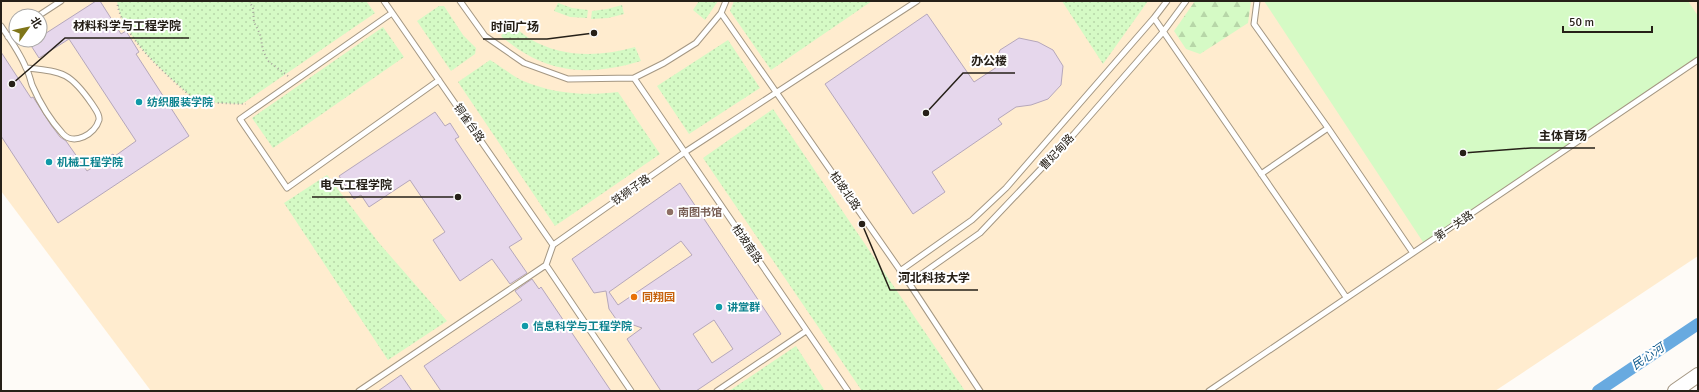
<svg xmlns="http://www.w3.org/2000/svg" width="1699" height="392" font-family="Signika,'Noto Sans SC',sans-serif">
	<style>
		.built { fill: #ffeccf; fill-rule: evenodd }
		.grass { fill: url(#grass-dots) }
		.forest { fill: url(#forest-firs) }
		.garden { fill: #d5fac5 }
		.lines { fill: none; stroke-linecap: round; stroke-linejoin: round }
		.canal { stroke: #68aae0; stroke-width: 12 }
		.building { fill: #e6d7ec; stroke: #b5a7bb; fill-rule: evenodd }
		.service-casing { stroke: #a49783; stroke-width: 7 }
		.secondary-casing { stroke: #a49783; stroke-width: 16 }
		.path { stroke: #a5a19b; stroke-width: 2; stroke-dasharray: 1 3; stroke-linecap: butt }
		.service { stroke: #fff; stroke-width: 5 }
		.secondary { stroke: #fff; stroke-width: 14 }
		.culture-dot { fill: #0f9aa8; stroke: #fff; stroke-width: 1.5 }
		.education-dot { fill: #8d6e63; stroke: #fff; stroke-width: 1.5 }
		.food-dot { fill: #e8710a; stroke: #fff; stroke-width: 1.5 }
		.labels { text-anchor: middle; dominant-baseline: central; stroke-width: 4; stroke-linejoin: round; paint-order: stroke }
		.culture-label { font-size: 11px; font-weight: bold; fill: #0d838f; stroke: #fff; text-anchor: start }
		.street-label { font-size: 11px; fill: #262018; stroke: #fff }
		.education-label { font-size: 11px; font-weight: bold; fill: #785e54; stroke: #fff; text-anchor: start }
		.food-label { font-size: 11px; font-weight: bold; fill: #c56008; stroke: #fff; text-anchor: start }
		.water-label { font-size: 12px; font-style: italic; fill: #105b8e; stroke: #fff }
		.leader { fill: none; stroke: #262018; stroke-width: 1.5 }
		.callout-dot { fill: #262018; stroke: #fff; stroke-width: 1.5 }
		.callout-label { font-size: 12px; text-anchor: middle; font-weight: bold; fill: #262018; stroke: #fff; stroke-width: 4; stroke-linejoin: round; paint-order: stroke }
	</style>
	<defs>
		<pattern id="grass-dots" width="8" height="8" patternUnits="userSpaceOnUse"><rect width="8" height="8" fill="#d5fac5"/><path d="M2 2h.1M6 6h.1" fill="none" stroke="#b7d6a8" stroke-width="1.8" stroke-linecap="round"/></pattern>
		<pattern id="forest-firs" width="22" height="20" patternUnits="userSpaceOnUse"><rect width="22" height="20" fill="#d5fac5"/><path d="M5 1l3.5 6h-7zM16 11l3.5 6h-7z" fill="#b7d6a8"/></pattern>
	</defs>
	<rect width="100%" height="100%" fill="#fefbf7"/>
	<path class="built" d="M1,1H1698V256L1495,391H151L1,191ZM16,16H40V40H16Z"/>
	<path class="grass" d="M117,1H366L375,13L242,104L197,102C171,78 121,38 117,1Z
		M699,1H718L705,20L693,10Z
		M734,1H872L771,70L730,11Z
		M1062,1H1148L1103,64Z
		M558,3L572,8L588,10L587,18L570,17L554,11Z
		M622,5L624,14L608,18L591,19L592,11L607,9Z
		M439,6H444L463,35L476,48L475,54L451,71L417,21Z
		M510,24C517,29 523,34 530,39C563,58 599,57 635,47L641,61C587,77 545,74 501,36Z
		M383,27L404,57L273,148L252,118Z
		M728,40L760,88L689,134L657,86Z
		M490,60C500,66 510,74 521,80C553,94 585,96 618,92L660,154L555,226L458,82Z
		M773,109L965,391H862L703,158Z
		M327,175L379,243L447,321L388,360L284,203Z
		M796,346L825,391H729Z"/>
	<path class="forest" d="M1195,1H1251L1248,23L1200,54L1186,49L1174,31Z"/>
	<path class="garden" d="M1264,1H1688L1698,16V60L1425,245Z"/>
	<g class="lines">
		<path class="canal" d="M1598,391L1698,324"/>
	</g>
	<path class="building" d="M96,1H100L121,34L126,31L139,52L136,54L189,136L58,223L1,136V52L31,98L33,97L51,125L60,137L66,141L87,171L113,154L115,156L136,141L69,39L39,58L30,44L36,40H40V37Z
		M927,14L974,82L997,67L996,60L1000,50L1019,38L1038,42L1053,50L1063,66L1061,85L1048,99L1031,105L1016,107L998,119L1002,124L932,172L945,192L913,214L825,84Z
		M435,112L445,126L450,123L459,137L455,139L522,239L509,247L527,273L510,284L492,259L460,281L433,240L445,232L410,180L369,207L361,195L354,199L339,176Z
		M680,183L781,334L696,391H661L627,339L642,328L616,319L609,309L606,291L594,293L572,259ZM681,241L692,255L618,305L609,292ZM714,320L733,349L712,363L693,334Z
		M532,279L539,289L541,287L611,391H441L424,366L522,300L515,291Z
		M401,375L412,391H378Z"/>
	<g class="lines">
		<defs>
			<path id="service" d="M384,1L553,245
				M460,1L485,36L524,63L568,79L634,78L664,63L696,43L721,13L726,1
				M1257,1L1254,24L1328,128L1413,253
				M392,13L240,119L287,188L439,80
				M721,13L909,283L980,391
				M38,16L61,1
				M1154,18L1346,297
				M1,26C10,39 20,53 26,68C29,73 30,79 32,85C39,101 51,121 63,134C74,146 95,134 99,120C100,114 95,109 92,104C70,72 63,72 27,68
				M8,37L16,31
				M634,78L848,391
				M1261,174L1328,128
				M546,265L631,391
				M900,271L972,220L1006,188L1154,18L1167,1
				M909,283L980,233L1074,134L1163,32L1186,1
				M359,391L546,265L553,245L685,152L917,1
				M717,391L806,331
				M1209,391L1698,60"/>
			<path id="secondary" d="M1675,391L1698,375"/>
		</defs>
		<use href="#service" class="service-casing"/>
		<use href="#secondary" class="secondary-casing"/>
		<path class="path" d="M117,1C121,38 171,78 197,102L246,104
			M249,1L253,8L254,22L260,34L263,50L268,61L288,76"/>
		<use href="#service" class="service"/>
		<use href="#secondary" class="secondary"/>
	</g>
	<g class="culture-dot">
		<circle cx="139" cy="102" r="4"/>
		<circle cx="49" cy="162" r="4"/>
		<circle cx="719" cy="307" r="4"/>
		<circle cx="525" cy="326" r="4"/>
	</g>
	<circle class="education-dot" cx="670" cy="212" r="4"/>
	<circle class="food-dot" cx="634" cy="297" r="4"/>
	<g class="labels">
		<g class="culture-label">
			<text x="147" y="102">纺织服装学院</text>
			<text x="57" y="162">机械工程学院</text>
			<text x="727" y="307">讲堂群</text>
			<text x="533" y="326">信息科学与工程学院</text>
		</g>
		<g class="street-label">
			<text transform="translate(469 123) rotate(55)">铜雀台路</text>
			<text transform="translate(1057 152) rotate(-47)">曹妃甸路</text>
			<text transform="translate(631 190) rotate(-35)">铁狮子路</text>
			<text transform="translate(845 191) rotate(55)">柏坡北路</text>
			<text transform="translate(1454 226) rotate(-34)">第一关路</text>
			<text transform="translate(747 244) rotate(56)">柏坡南路</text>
		</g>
		<g class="education-label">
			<text x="678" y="212">南图书馆</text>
		</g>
		<g class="food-label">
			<text x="642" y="297">同翔园</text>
		</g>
		<g class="water-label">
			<text transform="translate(1648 357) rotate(-34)">民心河</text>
		</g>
	</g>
	<path class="leader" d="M12 84L65 38H189M594 33L547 39H483M926 113L963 73H1015M1463 153L1531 148H1595M458 197L400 197H312M862 224L890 290H978"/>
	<g class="callout-dot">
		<circle cx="12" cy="84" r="4"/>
		<circle cx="594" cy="33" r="4"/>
		<circle cx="926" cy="113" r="4"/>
		<circle cx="1463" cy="153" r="4"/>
		<circle cx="458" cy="197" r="4"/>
		<circle cx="862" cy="224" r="4"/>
	</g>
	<g class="callout-label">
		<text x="127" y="30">材料科学与工程学院</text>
		<text x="515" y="31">时间广场</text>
		<text x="989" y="65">办公楼</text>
		<text x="1563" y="140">主体育场</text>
		<text x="356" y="189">电气工程学院</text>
		<text x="934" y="282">河北科技大学</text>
	</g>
	<rect width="1699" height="392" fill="none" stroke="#262018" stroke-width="4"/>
	<g transform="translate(28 28) rotate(57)"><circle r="19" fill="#ffffff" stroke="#a8a6a3"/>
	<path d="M0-3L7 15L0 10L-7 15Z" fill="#7f7518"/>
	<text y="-6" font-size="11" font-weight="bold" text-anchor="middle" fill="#262018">北</text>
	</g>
	<path d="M1563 26v6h89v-6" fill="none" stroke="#262018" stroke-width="2"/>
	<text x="1569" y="26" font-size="12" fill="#262018" stroke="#ffffff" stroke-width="3" paint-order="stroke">50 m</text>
</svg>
